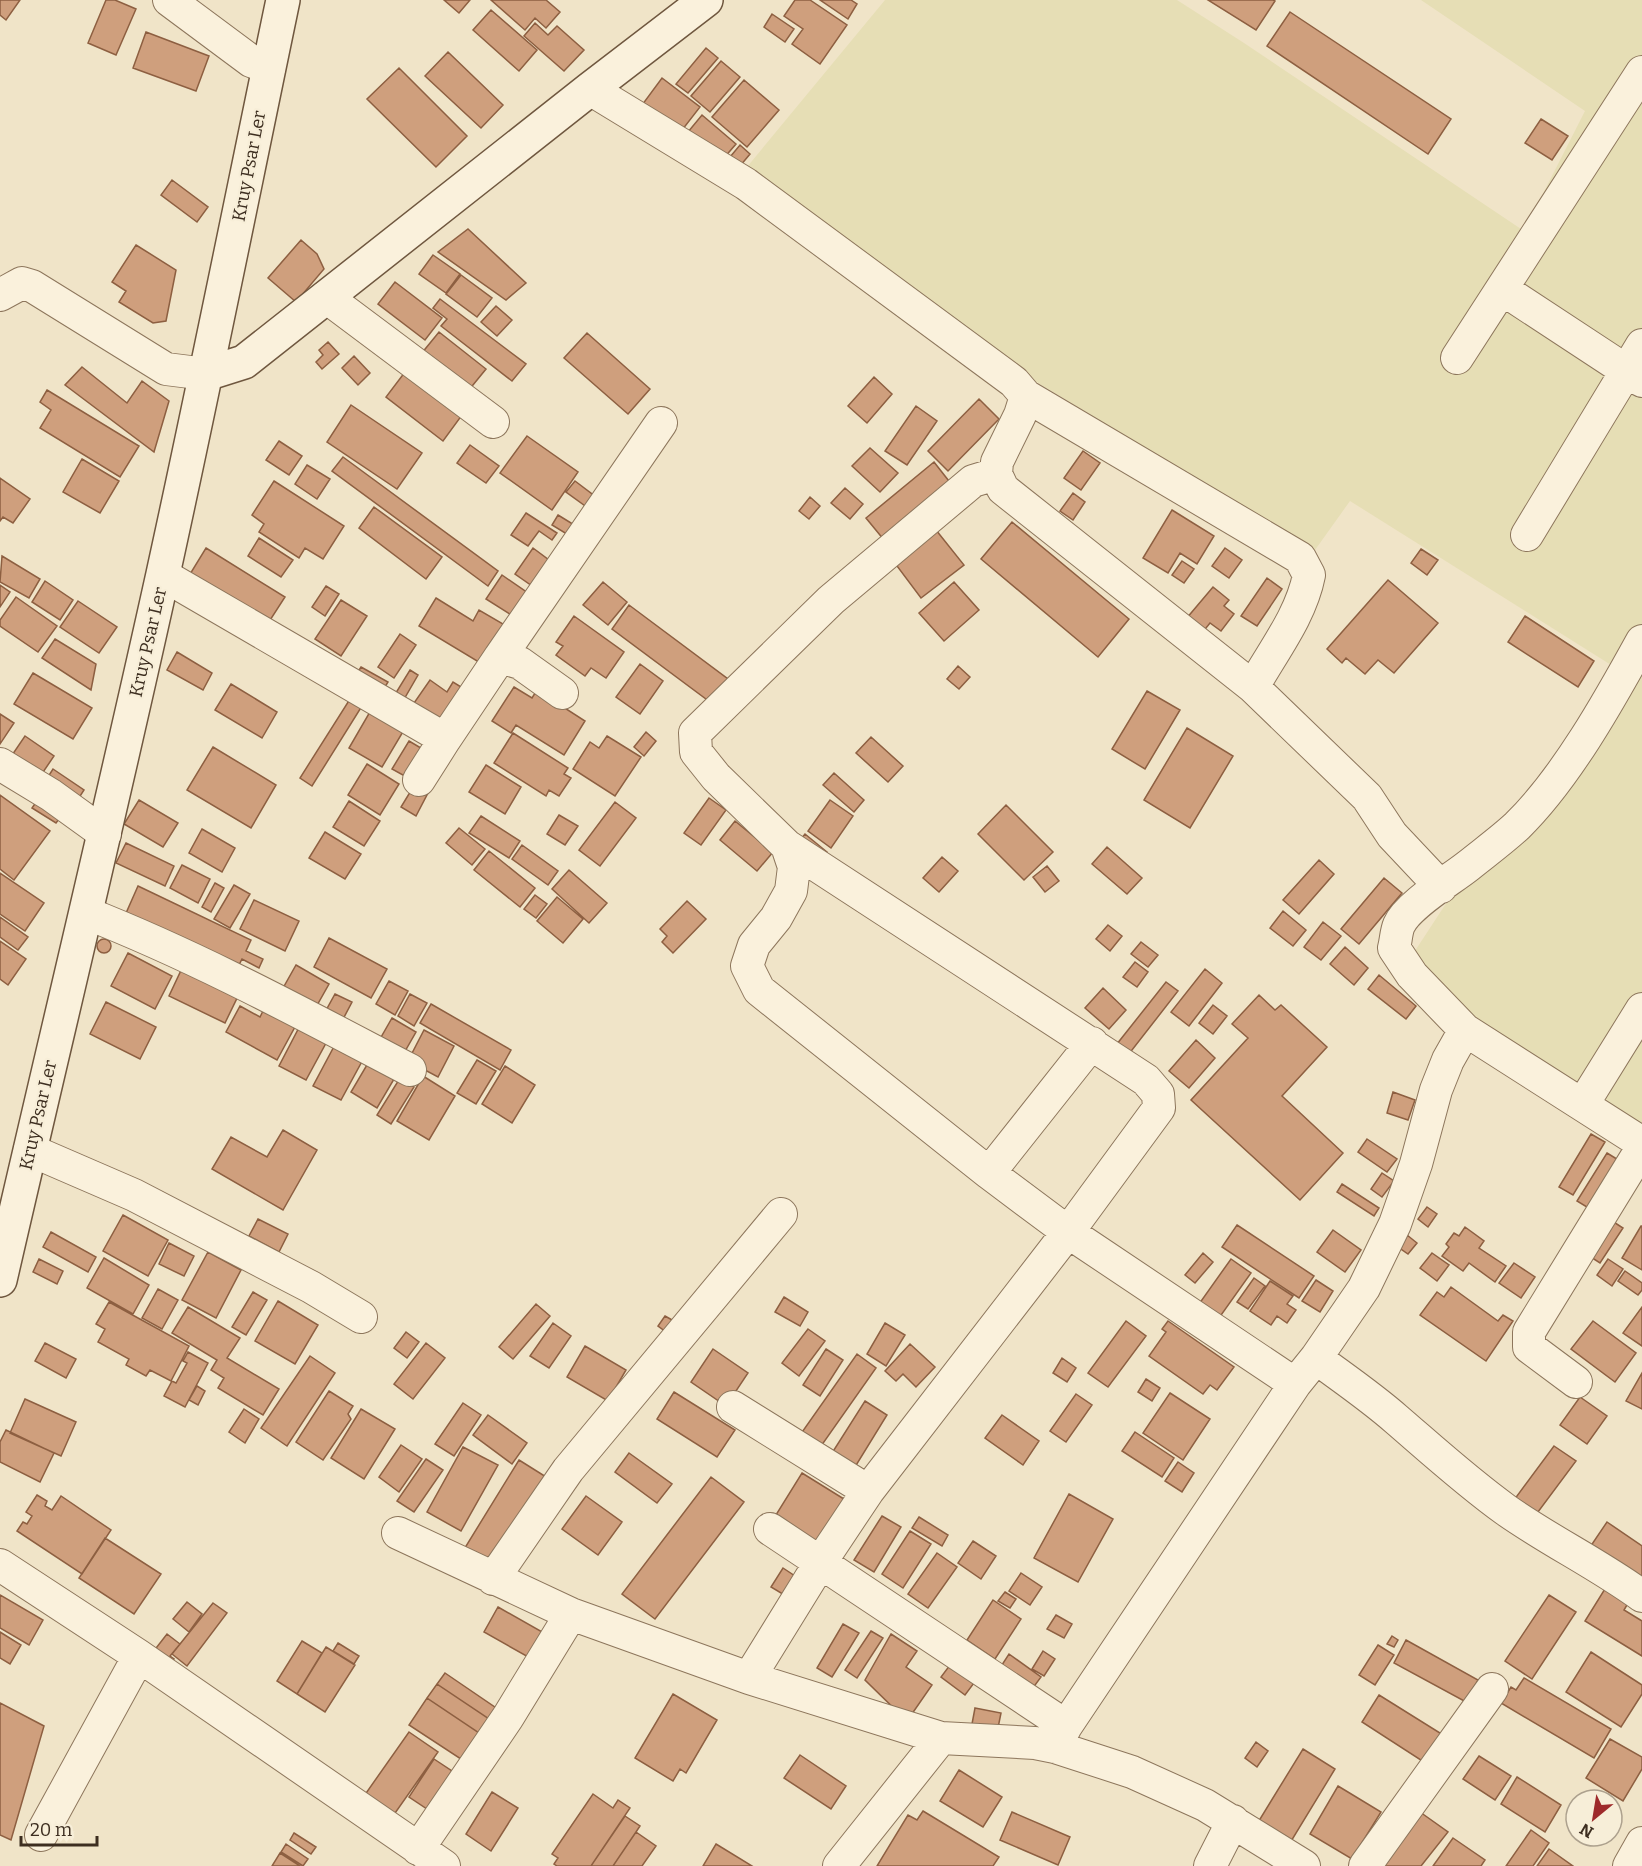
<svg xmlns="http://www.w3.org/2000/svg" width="1642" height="1866" font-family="Bitter,serif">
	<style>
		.farmland { fill: #e6deb5 }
		.building { fill: #cf9f7d; stroke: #8d5f41; stroke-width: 1.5 }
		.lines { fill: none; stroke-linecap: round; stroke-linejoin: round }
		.street-casing { stroke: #8d765c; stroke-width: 34 }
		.secondary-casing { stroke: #6f573f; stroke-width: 36 }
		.street { stroke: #faf1dc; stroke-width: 32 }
		.secondary { stroke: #faf1dc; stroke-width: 33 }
		.labels { text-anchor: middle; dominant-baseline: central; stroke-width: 4.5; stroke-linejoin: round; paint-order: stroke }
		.street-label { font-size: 18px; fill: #3d2e20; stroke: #f7eed8 }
	</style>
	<rect width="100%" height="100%" fill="#f0e4c8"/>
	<path class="farmland" d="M885,0H1177L1244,43L1524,231L1585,111L1421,0H1642V1146L1491,1054L1409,960L1447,902L1535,827L1627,675L1350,501L1315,550L1033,380L742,173Z"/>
	<path class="building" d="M0,0H20L6,20L0,15Z
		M106,0H115L136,9L116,55L88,43Z
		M444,0H470L459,13Z
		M491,0H546L560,12L546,28L535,18L525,30Z
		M795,0H810L847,25L820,64L792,44L803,29L784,16Z
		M820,0H851L857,4L848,19Z
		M1208,0H1273L1275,1L1256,30Z
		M491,10L537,50L519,71L473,30Z
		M1290,12L1451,119L1428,154L1267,46Z
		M772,14L794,29L785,42L764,27Z
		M535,23L548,35L557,26L584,50L564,71L524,36Z
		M146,32L209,56L196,91L133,68Z
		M706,48L718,58L688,93L676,84Z
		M448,52L503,105L481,128L425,76Z
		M721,61L740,77L710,112L691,96Z
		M399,68L467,136L436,167L367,99Z
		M662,78L700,107L679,134L642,105Z
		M744,80L779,110L747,147L712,117Z
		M702,115L736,144L723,159L683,138Z
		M1541,119L1568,136L1552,160L1525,143Z
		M740,145L750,154L735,172L725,163Z
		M172,180L208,207L197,222L161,195Z
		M468,229L526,283L506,300L438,252Z
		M301,240L317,254L324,269L296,302L268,278Z
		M136,245L176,270L166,321L153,323L119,302L126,291L112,282Z
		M433,255L460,274L446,293L419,274Z
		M461,275L492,298L477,317L446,294Z
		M395,282L442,318L425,340L378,304Z
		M440,299L526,364L512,381L441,326L447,319L433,308Z
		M496,306L512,320L497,336L481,322Z
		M439,332L486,369L464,396L417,359Z
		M587,333L650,389L628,414L564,358Z
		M328,342L339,354L322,369L316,362L323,355L319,350Z
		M354,356L370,373L358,385L342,368Z
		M82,367L127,403L142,381L169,401L154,452L65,385Z
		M408,368L465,411L443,441L386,397Z
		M874,377L892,394L867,423L848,406Z
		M47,390L139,446L120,477L40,428L51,410L40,402Z
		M979,399L999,419L948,471L928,451Z
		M351,405L422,453L397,489L327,442Z
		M916,406L937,421L907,465L885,451Z
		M527,436L578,472L552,510L500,473Z
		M279,441L302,456L289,475L266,460Z
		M470,445L499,466L486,483L457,463Z
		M870,448L898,473L880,492L852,466Z
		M1083,451L1100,463L1081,490L1064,478Z
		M343,457L498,571L488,586L332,471Z
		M82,459L119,481L100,513L63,492Z
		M934,462L952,485L884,540L866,518Z
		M307,465L330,479L317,499L295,484Z
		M0,478L30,499L13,523L3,517L0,521Z
		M274,481L344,526L323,559L305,548L299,558L259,532L264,524L252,515Z
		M575,481L596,497L588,508L566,492Z
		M845,488L863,504L850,519L831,503Z
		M1073,493L1085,502L1073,520L1060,511Z
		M810,497L820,506L809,519L799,511Z
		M374,507L442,557L426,579L359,528Z
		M1172,510L1214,536L1197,564L1180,553L1168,573L1143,558Z
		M526,513L557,533L552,540L539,531L528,546L511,535Z
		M558,515L576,526L570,536L552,525Z
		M1012,522L1129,619L1098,657L981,559Z
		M936,530L964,565L921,598L894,562Z
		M259,538L293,560L281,577L248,556Z
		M206,548L285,597L265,628L187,579Z
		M533,548L553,563L535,588L515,574Z
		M1225,548L1242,560L1229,578L1212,566Z
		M1421,549L1438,560L1427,575L1411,563Z
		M2,556L40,579L29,598L0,582Z
		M1182,561L1194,569L1184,583L1172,575Z
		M502,575L528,593L513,616L486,599Z
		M1267,578L1282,589L1257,626L1241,616Z
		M1388,580L1438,623L1394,673L1378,660L1365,674L1346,658L1342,663L1327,649Z
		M45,581L73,600L60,620L32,602Z
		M603,582L627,602L608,625L583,605Z
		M954,582L979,610L944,641L919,613Z
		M0,585L10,592L0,607Z
		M326,586L339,594L325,616L312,607Z
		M1213,587L1229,600L1224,606L1234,614L1221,631L1210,623L1202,633L1186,619Z
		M16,597L57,626L38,652L0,626V620Z
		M436,598L473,621L479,610L510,628L487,667L419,626Z
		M341,600L367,616L341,656L315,639Z
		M78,601L117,627L99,653L60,627Z
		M629,605L728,679L710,702L612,629Z
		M574,616L624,652L606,678L591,668L585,676L556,655L563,646L556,642Z
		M1525,616L1594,661L1578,687L1508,642Z
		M400,634L416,645L394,678L378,667Z
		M55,639L96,664L91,690L42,658Z
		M177,652L212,673L203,690L167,670Z
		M640,664L663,681L640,714L616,697Z
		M958,666L970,677L959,689L947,679Z
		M361,667L388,682L380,695L353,680Z
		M410,670L418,675L403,701L394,696Z
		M33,673L92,708L73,739L14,704Z
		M430,680L447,692L453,682L466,690L442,723L414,703Z
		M231,684L277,712L262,738L215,710Z
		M514,687L532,698L537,690L585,721L564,755L516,725L511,733L492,721Z
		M1147,691L1180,710L1145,769L1112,749Z
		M350,699L362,706L312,786L300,778Z
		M371,710L404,730L382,767L349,748Z
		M0,714L14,723L0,744Z
		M1187,728L1233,756L1190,828L1144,800Z
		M646,732L656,741L644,756L634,747Z
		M513,733L568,768L564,774L571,778L559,796L549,790L546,796L494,763Z
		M25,736L54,756L37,781L8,761Z
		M607,736L641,757L615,796L573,769L590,742L599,748Z
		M871,737L903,766L888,782L856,753Z
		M409,741L426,751L410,779L392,769Z
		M213,747L276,785L251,828L187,790Z
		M367,764L399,784L380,815L348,795Z
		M486,765L521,787L505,814L469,792Z
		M53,769L84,790L75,804L44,783Z
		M834,773L864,800L854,812L823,785Z
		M415,784L429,791L416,816L401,807Z
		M0,795L50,831L14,880L0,869Z
		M41,795L65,811L56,823L32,808Z
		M709,798L726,810L701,845L684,833Z
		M139,800L178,823L163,847L124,824Z
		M830,800L853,816L831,848L808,831Z
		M349,801L380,821L364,846L333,827Z
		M615,802L636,818L600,866L579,850Z
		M1006,805L1053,852L1024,880L978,834Z
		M559,815L578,826L565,845L547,834Z
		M481,816L520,841L509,858L469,833Z
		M735,821L773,852L757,871L720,840Z
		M459,828L485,849L472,865L446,843Z
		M202,829L235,848L222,872L189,853Z
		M325,832L361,854L345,879L309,858Z
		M805,834L827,852L818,863L796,845Z
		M126,843L174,866L165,886L116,863Z
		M522,845L558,871L548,885L512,859Z
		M1107,847L1142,878L1127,894L1092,864Z
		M489,851L535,888L520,907L474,870Z
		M942,857L958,871L939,892L923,878Z
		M1319,860L1334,874L1299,914L1283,900Z
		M182,865L210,879L198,903L170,888Z
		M1047,866L1059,881L1045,892L1033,877Z
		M569,870L607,903L589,923L552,889Z
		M0,873L44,903L25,931L0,914Z
		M1384,878L1402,893L1359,944L1341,929Z
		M215,883L224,888L211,912L202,907Z
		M234,885L250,894L230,928L214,919Z
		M138,886L251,940L246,951L263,959L259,968L242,959L235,973L123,920Z
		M535,895L547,904L536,918L524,909Z
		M557,897L583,919L563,943L537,921Z
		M254,900L299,921L285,951L240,929Z
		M687,901L706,919L673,953L662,942L667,936L660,929Z
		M1283,911L1306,930L1293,946L1270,928Z
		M0,917L28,937L18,950L0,937Z
		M1323,922L1341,936L1321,960L1304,947Z
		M1108,925L1122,936L1110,951L1096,939Z
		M329,938L387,969L371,998L314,967Z
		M97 946a7 7 0 1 1 14 0a7 7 0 1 1-14 0Z
		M0,941L26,959L8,985L0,979Z
		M1141,942L1158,955L1148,967L1131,954Z
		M1345,947L1368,968L1354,985L1330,964Z
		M128,953L172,976L155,1009L111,986Z
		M1135,962L1148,972L1137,987L1123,977Z
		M184,964L240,992L225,1023L169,996Z
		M296,965L329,984L311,1016L278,997Z
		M1205,969L1222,983L1189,1026L1171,1012Z
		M1379,975L1416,1006L1406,1019L1368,989Z
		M389,981L408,991L395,1015L376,1004Z
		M1166,982L1178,991L1125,1059L1113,1049Z
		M1103,988L1126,1010L1109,1029L1085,1008Z
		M335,994L352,1002L341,1023L324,1014Z
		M410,994L427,1003L414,1026L398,1016Z
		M1259,995L1275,1010L1281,1005L1327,1047L1282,1096L1343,1153L1300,1200L1191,1100L1248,1038L1232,1024Z
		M106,1002L156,1027L140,1059L90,1034Z
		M431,1004L511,1050L500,1070L420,1023Z
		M1213,1005L1227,1016L1213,1034L1199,1023Z
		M240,1006L260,1017L264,1009L296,1025L277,1060L226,1032Z
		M304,1018L332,1032L306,1080L279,1066Z
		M392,1018L416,1032L400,1060L376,1046Z
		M424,1030L454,1046L438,1077L408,1061Z
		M338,1039L366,1054L341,1100L313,1086Z
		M1196,1040L1215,1058L1189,1088L1169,1071Z
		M371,1058L397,1074L377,1108L351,1092Z
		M477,1060L496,1071L476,1104L457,1093Z
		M505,1066L535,1085L512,1123L482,1104Z
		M423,1076L455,1096L429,1140L397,1121Z
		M400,1078L414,1087L391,1124L377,1115Z
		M1393,1092L1415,1100L1408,1120L1387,1113Z
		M283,1130L317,1150L283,1210L212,1169L231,1137L267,1157Z
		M1591,1134L1605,1142L1573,1195L1559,1187Z
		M1367,1139L1397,1159L1387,1172L1358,1152Z
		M1607,1153L1625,1164L1595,1212L1577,1201Z
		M1382,1173L1394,1181L1382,1197L1371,1189Z
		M1342,1184L1379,1208L1374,1216L1337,1192Z
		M1427,1207L1437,1214L1428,1227L1418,1219Z
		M123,1215L168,1240L148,1276L103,1251Z
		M258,1219L288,1234L279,1252L249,1236Z
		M1609,1219L1623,1228L1600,1263L1586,1254Z
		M1237,1225L1314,1276L1299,1298L1222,1247Z
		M1641,1226H1642V1270L1622,1258Z
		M1465,1227L1484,1241L1479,1248L1506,1266L1495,1282L1469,1263L1463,1271L1442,1256L1449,1247L1446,1244L1454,1233L1459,1236Z
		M1333,1230L1361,1250L1345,1272L1317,1252Z
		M51,1232L96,1257L88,1272L43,1247Z
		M1407,1235L1417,1243L1408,1254L1398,1247Z
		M169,1243L194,1256L184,1276L159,1264Z
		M208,1252L241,1270L216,1318L182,1300Z
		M1203,1253L1213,1262L1195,1283L1185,1275Z
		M1432,1253L1449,1265L1437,1281L1420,1268Z
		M104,1258L149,1285L133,1314L87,1288Z
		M39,1259L63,1271L57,1284L33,1272Z
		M1231,1259L1251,1273L1219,1318L1199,1304Z
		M1608,1259L1623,1269L1612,1286L1597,1275Z
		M1514,1263L1535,1277L1521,1298L1499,1283Z
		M1625,1271L1642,1283V1290L1638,1295L1618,1281Z
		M1254,1278L1265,1286L1248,1309L1237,1302Z
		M1316,1280L1333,1291L1320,1312L1302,1301Z
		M1270,1281L1293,1296L1287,1304L1296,1310L1287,1323L1277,1316L1271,1325L1250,1311Z
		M1451,1287L1498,1321L1503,1315L1513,1321L1486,1361L1420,1315L1437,1292L1444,1297Z
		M158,1289L178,1300L162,1329L142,1318Z
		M253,1292L267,1300L246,1335L232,1327Z
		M784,1297L808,1312L800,1326L775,1312Z
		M278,1301L318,1325L295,1364L255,1341Z
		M109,1302L189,1346L171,1381L150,1370L146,1376L126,1365L129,1359L98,1342L105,1329L96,1324Z
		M536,1304L550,1316L513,1359L499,1347Z
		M188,1307L240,1338L227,1358L279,1389L263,1415L218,1388L224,1378L211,1370L217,1360L172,1333Z
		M1642,1307V1346L1623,1333Z
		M665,1316L674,1321L666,1332L658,1326Z
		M1126,1321L1146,1336L1108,1387L1088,1373Z
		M1168,1321L1234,1367L1217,1390L1210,1385L1203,1394L1149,1356L1166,1332L1162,1329Z
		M1593,1321L1636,1353L1615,1382L1571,1349Z
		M553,1323L571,1336L549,1368L530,1356Z
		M885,1323L905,1335L886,1366L867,1354Z
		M808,1329L825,1341L799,1376L782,1363Z
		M406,1332L419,1342L407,1358L394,1348Z
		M45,1343L76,1359L66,1378L35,1361Z
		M426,1343L445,1358L413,1399L394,1384Z
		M910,1344L935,1367L916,1387L903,1374L896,1381L885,1371Z
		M585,1346L626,1370L608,1401L567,1377Z
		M713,1349L748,1373L726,1406L691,1382Z
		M826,1349L843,1360L820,1396L803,1385Z
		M188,1352L208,1363L185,1407L164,1396L172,1381L176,1383L187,1363L183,1361Z
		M857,1354L876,1368L819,1449L800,1435Z
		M310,1356L335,1373L287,1446L261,1428Z
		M1062,1358L1076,1368L1067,1382L1053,1373Z
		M1642,1373V1409L1626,1401Z
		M1146,1379L1160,1388L1152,1401L1138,1392Z
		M197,1386L205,1391L198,1405L189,1400Z
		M329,1391L353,1406L348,1414L351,1419L323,1460L296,1442Z
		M674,1392L735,1430L717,1457L657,1419Z
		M1170,1393L1210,1419L1183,1460L1143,1433Z
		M1076,1394L1092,1405L1066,1442L1050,1431Z
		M1580,1397L1607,1416L1587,1444L1560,1425Z
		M25,1399L76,1422L61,1456L10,1433Z
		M865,1401L887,1415L855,1467L832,1453Z
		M463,1403L481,1415L454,1456L435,1444Z
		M244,1409L259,1419L245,1443L229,1432Z
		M361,1409L395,1429L364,1479L331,1458Z
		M488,1415L527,1443L512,1464L473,1435Z
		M1002,1415L1039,1441L1023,1465L985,1438Z
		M6,1430L54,1453L40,1482L0,1462V1442Z
		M1135,1432L1174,1458L1162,1477L1122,1451Z
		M401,1445L422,1459L399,1492L379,1477Z
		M1554,1446L1576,1461L1535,1516L1514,1500Z
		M463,1447L498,1465L461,1531L427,1512Z
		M629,1453L672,1484L657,1503L615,1472Z
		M426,1459L443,1470L414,1512L397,1501Z
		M519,1460L551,1480L496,1570L463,1551Z
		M1178,1462L1194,1473L1182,1492L1165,1481Z
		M802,1473L852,1504L811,1551L774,1518Z
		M711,1477L744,1502L655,1619L622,1594Z
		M1069,1494L1113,1519L1078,1582L1034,1558Z
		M37,1495L47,1501L45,1506L52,1510L61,1496L111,1530L82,1574L17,1531L23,1522L27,1524L32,1516L26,1512Z
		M586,1496L622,1522L598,1555L562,1529Z
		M882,1516L901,1527L874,1572L854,1560Z
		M919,1517L948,1535L942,1546L912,1528Z
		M1607,1522L1642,1546V1591L1586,1553Z
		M910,1531L931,1544L903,1588L882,1574Z
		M105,1538L161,1574L134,1614L79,1578Z
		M973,1541L996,1556L981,1579L958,1563Z
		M937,1553L957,1567L928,1608L908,1594Z
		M783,1568L798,1578L786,1596L771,1587Z
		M1021,1573L1042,1587L1030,1605L1009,1591Z
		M1608,1584L1631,1598L1624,1610L1642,1621V1656L1585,1621Z
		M1005,1592L1016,1599L1010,1608L998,1601Z
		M0,1595L43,1620L29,1645L0,1628Z
		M1549,1595L1576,1612L1532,1679L1505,1661Z
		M993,1600L1021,1619L995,1659L967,1640Z
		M187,1602L202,1614L189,1632L173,1619Z
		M213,1603L227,1613L187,1666L172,1654Z
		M498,1607L544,1633L530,1658L484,1632Z
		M1056,1615L1072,1624L1064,1638L1047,1629Z
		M843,1624L859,1633L832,1677L817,1668Z
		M871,1631L883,1638L857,1678L845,1670Z
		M0,1632L21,1645L10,1664L0,1658Z
		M167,1634L180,1644L170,1656L174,1659L166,1670L153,1652Z
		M891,1634L917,1651L906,1667L932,1685L907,1721L865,1680Z
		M1392,1636L1398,1640L1394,1647L1387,1644Z
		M1406,1640L1478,1680L1466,1702L1394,1663Z
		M302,1641L322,1653L297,1694L277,1681Z
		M338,1643L359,1656L354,1664L333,1651Z
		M1378,1645L1394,1655L1375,1685L1359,1675Z
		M326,1647L355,1665L325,1712L297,1694Z
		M1043,1651L1055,1659L1044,1676L1032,1669Z
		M1591,1652L1642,1685V1694L1621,1727L1566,1692Z
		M1009,1654L1041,1677L1027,1696L996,1674Z
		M950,1665L974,1683L965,1695L941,1677Z
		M445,1673L505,1714L498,1725L437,1684Z
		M1524,1678L1611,1729L1594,1758L1501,1703L1511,1687L1516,1690Z
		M437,1684L498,1725L488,1739L427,1698Z
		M673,1694L717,1720L686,1773L680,1769L673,1781L635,1758Z
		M1379,1695L1448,1738L1430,1766L1362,1722Z
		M427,1698L488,1739L470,1765L409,1725Z
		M0,1703L44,1726L11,1840L0,1835Z
		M975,1708L1001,1713L998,1728L972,1724Z
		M409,1732L438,1752L393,1816L364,1796Z
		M1610,1739L1642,1757V1769L1623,1801L1586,1778Z
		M1256,1742L1268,1751L1257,1767L1245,1758Z
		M1303,1749L1335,1769L1290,1843L1257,1824Z
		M800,1755L846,1786L831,1809L784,1778Z
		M1479,1756L1511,1776L1495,1800L1463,1779Z
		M434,1759L452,1771L427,1809L409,1797Z
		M959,1770L1002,1797L983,1827L940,1801Z
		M1517,1777L1561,1805L1545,1832L1501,1804Z
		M1338,1786L1381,1812L1352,1859L1310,1834Z
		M492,1792L518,1808L491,1851L466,1834Z
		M593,1794L613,1808L618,1800L630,1808L591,1866H557L554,1864L558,1858L552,1854Z
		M923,1811L999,1857L993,1866H877L908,1815L917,1820Z
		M1012,1812L1070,1837L1058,1865L1000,1840Z
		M1420,1812L1448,1832L1421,1866H1377Z
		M625,1816L640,1826L636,1832L613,1866H591Z
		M1531,1830L1549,1843L1533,1866H1506Z
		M636,1832L656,1846L642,1866H613Z
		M294,1833L316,1847L311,1854L290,1840Z
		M1453,1838L1485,1860L1481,1866H1433Z
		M286,1844L308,1859L303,1866L281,1852Z
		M716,1844L752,1866H703Z
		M1549,1849L1573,1866H1537Z
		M280,1853L300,1866H272Z"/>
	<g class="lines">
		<defs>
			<path id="street" d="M169,0L251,61L269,68
				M590,89L746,184L1014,382L1026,396L1020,415L997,462L996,474L1003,489L1253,687L1367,797L1392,835L1441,887
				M1502,289L1642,381
				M0,295L22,283L32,286L166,369L206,374
				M326,297L493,422
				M1457,358L1642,72
				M1026,396L1300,558L1309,575C1301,616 1273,651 1253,687
				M1527,535L1642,345
				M163,575L445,739
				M1642,641C1609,701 1566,778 1517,826C1502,840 1484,853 1468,866C1449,881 1408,905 1399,925C1396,932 1396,941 1394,948L1412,975L1465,1030L1642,1143
				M500,657L661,423
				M0,764L51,795L105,834
				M419,780L445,739L500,657L520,663L562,693
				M787,846L794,867L791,891L776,918L754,945L747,966L759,990L989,1173L1068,1232L1295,1384
				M86,913C198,957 303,1014 410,1070
				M1583,1104L1642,1009
				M30,1150L134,1195L311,1287L361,1317
				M989,1173L1092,1043
				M1316,1358C1343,1378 1371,1397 1396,1419C1432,1450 1467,1482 1506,1510C1550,1541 1598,1564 1642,1596
				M1576,1382L1529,1347V1332L1642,1148
				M733,1407L868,1491
				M770,1529L1066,1726
				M398,1533L571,1614L749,1678L941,1738L1035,1743L1055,1747L1132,1772L1205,1805L1304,1866
				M0,1565L139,1656L444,1866
				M493,1579L568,1470L781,1214
				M749,1678L820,1563L868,1491L1068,1232L1159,1108L1158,1094L1146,1080L787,846L716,777L696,752L695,733L831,600L973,481L996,474
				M1055,1747L1066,1726L1295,1384L1316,1358L1364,1288L1395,1224L1416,1164L1436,1090L1448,1060L1465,1030
				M41,1835L139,1656
				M418,1849L508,1717L571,1614
				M839,1866L941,1738
				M1210,1866L1233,1821
				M1365,1866L1492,1689
				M1629,1866L1642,1843"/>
			<path id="secondary" d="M206,374L244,362L590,89L706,0
				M0,1280C54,1045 111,810 163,574C205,383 243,192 283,0"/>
		</defs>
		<use href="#street" class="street-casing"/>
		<use href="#secondary" class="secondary-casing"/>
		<use href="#street" class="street"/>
		<use href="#secondary" class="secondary"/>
	</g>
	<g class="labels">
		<g class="street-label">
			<text transform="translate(249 166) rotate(-79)">Kruy Psar Ler</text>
			<text transform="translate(148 642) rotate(-77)">Kruy Psar Ler</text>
			<text transform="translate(38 1115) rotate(-77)">Kruy Psar Ler</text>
		</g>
	</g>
	<g transform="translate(1594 1818) rotate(210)"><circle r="28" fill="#f7eed8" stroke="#ada18e" stroke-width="1.5"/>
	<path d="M0-4.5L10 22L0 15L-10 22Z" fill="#9e2a2b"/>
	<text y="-9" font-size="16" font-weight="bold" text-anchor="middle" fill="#3d2e20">N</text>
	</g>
	<path d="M21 1836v9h76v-9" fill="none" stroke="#3d2e20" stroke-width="3"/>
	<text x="30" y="1836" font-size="18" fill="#3d2e20" stroke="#f7eed8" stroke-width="4.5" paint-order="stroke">20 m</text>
</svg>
